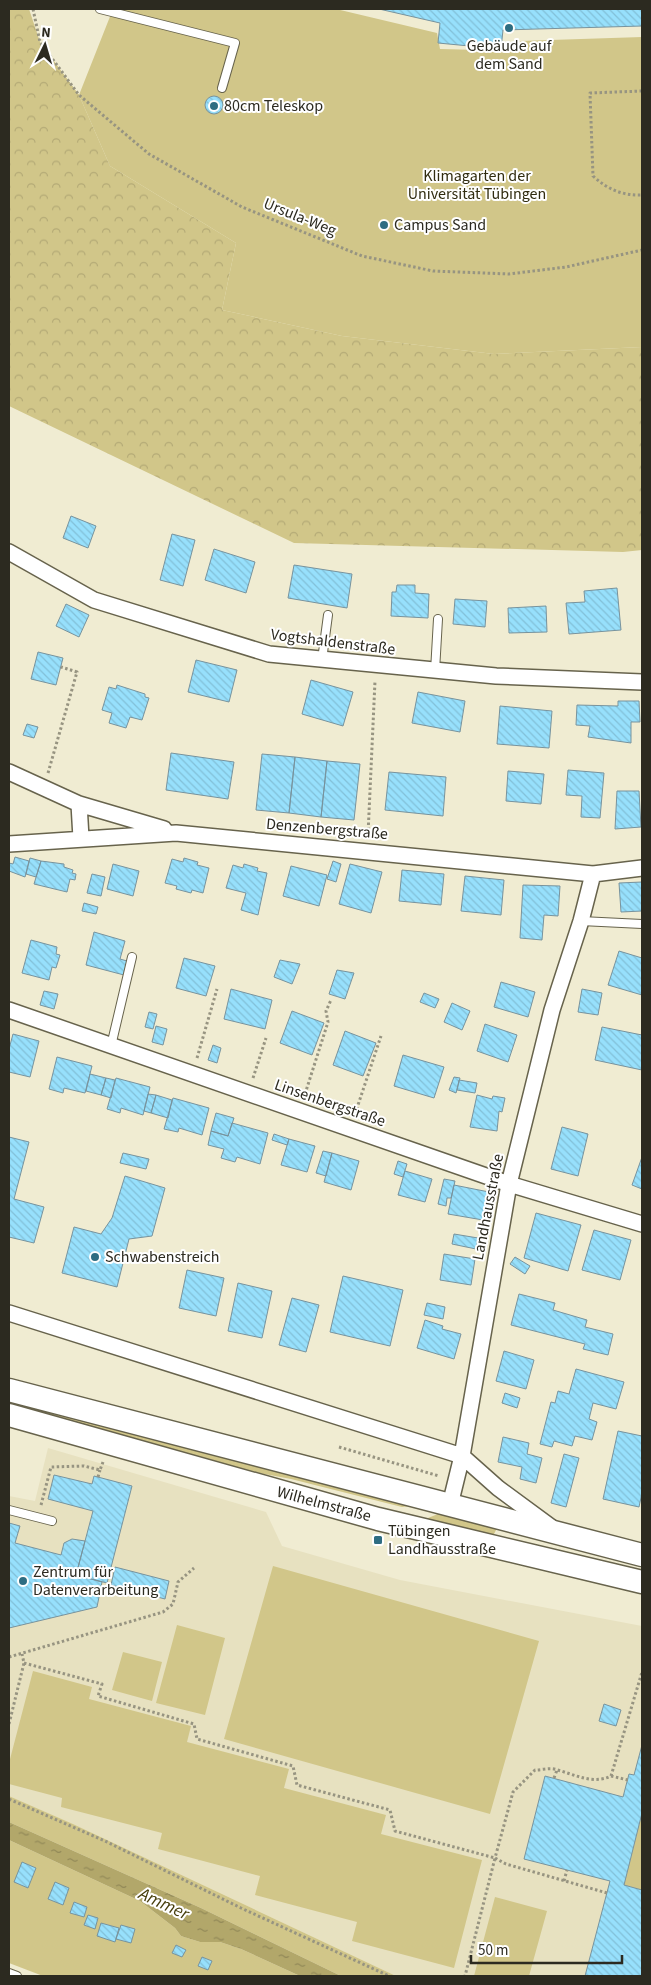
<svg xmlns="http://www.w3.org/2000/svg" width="651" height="1985" font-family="'Source Sans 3',sans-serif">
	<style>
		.built { fill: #e7e1c0 }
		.green { fill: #d1c689 }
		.forest { fill: url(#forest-crowns) }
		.water { fill: url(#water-ripples) }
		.building { fill: url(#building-back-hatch); stroke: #78939d }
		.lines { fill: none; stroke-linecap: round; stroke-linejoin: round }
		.lane-casing { stroke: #67634c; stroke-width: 10 }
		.street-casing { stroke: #67634c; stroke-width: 18 }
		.secondary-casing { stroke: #67634c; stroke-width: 25 }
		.path { stroke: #979481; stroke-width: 3; stroke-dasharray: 2.5 2.5; stroke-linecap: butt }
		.lane { stroke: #fff; stroke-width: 8 }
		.street { stroke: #fff; stroke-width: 15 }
		.secondary { stroke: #fff; stroke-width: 22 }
		.poi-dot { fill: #2e6d82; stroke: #fff; stroke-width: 2 }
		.labels { text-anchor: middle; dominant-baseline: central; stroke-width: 4; stroke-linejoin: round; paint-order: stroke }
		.poi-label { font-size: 16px; fill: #2c2a20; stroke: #fff; text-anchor: start }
		.park-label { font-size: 16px; fill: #312c10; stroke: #fff }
		.street-label { font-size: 16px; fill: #2c2a20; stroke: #fff }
		.water-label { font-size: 18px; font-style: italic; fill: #473e0c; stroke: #fff }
	</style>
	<defs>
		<pattern id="forest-crowns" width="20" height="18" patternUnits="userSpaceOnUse" patternTransform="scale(1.25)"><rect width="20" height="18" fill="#d1c689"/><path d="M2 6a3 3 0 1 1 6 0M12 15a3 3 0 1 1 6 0" fill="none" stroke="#b4aa76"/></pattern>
		<pattern id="water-ripples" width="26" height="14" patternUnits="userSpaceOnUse" patternTransform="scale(1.25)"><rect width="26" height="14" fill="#b2a76a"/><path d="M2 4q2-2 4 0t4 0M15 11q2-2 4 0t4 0" fill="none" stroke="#918857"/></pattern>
		<pattern id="building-back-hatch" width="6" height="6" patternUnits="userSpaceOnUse" patternTransform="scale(1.25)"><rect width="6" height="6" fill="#97e0fc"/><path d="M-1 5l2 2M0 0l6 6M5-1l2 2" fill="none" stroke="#82c0d8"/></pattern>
	</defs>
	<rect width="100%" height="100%" fill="#f0ecd2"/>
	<path class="built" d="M48,1448L266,1512L282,1546L400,1580L642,1626V1976H396L73,1824L9,1796V1496L35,1501Z"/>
	<path class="green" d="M113,9H336L437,33L440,49L519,51L520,41L642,37V347L494,354L342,336L222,310L236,243L110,166L79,95Z
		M9,1402L409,1505L411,1506L402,1507L291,1479L223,1466L164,1447L9,1406Z
		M443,1512L498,1526L492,1538L423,1520Z
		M273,1566L539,1641L490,1814L224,1739Z
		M177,1625L225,1638L205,1715L156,1703Z
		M123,1652L162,1662L152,1701L112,1690Z
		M33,1671L92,1687L89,1699L191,1726L187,1742L289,1769L284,1788L386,1815L381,1834L482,1860L454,1968L352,1941L357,1922L255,1895L260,1876L158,1849L162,1833L61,1807L62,1798L9,1784V1763Z
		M9,1796L73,1824L396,1976H341L201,1908L9,1822Z
		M642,1813V1890L624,1885Z
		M9,1840L140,1901L175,1928L181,1936L200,1942H220L241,1949L300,1976H43L9,1963Z
		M495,1897L547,1911L529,1976H474Z"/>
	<path class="forest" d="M9,9H29L40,42L79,95L110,166L236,243L222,310L342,336L494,354L642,347V550L623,552L294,543L9,406Z"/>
	<path class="water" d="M9,1822L201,1908L341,1976H300L241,1949L220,1942H200L181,1936L175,1928L140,1901L9,1840Z"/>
	<path class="building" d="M379,9H642V26L503,30L501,49L438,43L440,23Z
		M205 105a9 9 0 1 1 18 0a9 9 0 1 1-18 0Z
		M71,516L96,526L88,548L63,538Z
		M172,534L195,540L183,586L160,580Z
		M214,549L255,562L246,593L205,580Z
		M294,565L352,574L347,608L288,598Z
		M397,585H415V593L429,594L428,618L391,616L392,592H396Z
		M617,588L621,630L569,634L566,603L585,602L584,591Z
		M455,599L487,601L485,627L453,624Z
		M66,604L89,615L79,637L56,626Z
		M546,606L547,632L509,633L508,608Z
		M38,652L63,658L56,685L31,679Z
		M196,660L237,670L229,702L188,692Z
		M311,680L353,692L343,726L302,714Z
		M117,685L145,694V697L149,698L142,720L130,717L126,728L109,723L112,713L102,710L109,687L116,689Z
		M418,692L465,701L460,732L412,723Z
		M618,701H639L640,722H631V743L588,737L590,726L576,725L577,705L618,706Z
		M500,706L552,711L549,748L497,744Z
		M27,724L38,727L34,738L23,735Z
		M171,753L234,762L228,799L166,790Z
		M262,754L295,757L289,813L256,810Z
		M295,757L327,761L321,817L289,813Z
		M327,761L360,764L354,820L321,817Z
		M568,770L604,773L600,818L581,817L582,796L566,795Z
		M508,771L544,774L541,804L506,801Z
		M389,772L446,777L443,816L385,810Z
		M617,791H639L641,827L615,829Z
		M15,857L29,861L25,877L9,871V863L13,864Z
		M30,858L41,861L36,877L26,874Z
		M184,858L198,862L197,865L209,868L203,893L192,890L191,893L176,889L177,886L165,883L172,859L183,862Z
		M41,861L64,864V867L73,870L72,873L76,874L75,880L70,879L67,892L34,884Z
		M333,861L341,864L336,882L327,879Z
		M113,864L139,871L133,896L107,889Z
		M244,864L258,868L257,871L267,873L258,915L241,910L246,893L226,888L233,865L243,868Z
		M350,864L382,872L371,913L339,904Z
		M291,866L327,875L319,906L283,896Z
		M402,870L444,874L441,905L399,901Z
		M92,874L105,877L101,896L87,893Z
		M465,876L504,880L501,915L461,911Z
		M642,882V911L621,912L619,883Z
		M523,885L560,886L558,916L544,915L542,940L520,938Z
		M84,903L98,907L96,914L82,911Z
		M94,932L125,941L120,959L127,961L124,975L86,965Z
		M31,940L57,947L56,954L60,955L56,968L52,967L49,980L22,973Z
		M619,951L642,958V995L608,985Z
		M184,958L215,966L206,996L176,988Z
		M280,960L300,964L292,984L274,977Z
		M337,970L354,973L345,999L329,994Z
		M501,982L535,992L528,1017L494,1007Z
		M231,989L272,1000L265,1029L224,1019Z
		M582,989L602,993L598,1015L578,1012Z
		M44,991L58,994L54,1009L40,1005Z
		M424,993L439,999L435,1008L420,1002Z
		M452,1003L470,1011L462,1030L444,1022Z
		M292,1011L324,1023L312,1055L280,1043Z
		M149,1012L157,1014L153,1029L145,1027Z
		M485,1024L517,1035L508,1062L477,1051Z
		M156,1026L167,1029L163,1045L152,1042Z
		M602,1027L642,1035V1070L595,1060Z
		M345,1031L376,1043L363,1076L333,1065Z
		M13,1034L39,1041L30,1077L9,1072V1049Z
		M213,1045L221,1048L217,1063L208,1060Z
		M403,1055L444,1067L434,1098L394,1086Z
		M57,1057L92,1066L85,1093L64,1088L63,1093L49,1089Z
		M90,1074L106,1078L101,1095L86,1091Z
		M454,1077L460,1078L456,1093L449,1090Z
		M106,1078L115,1080L111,1098L101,1095Z
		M116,1078L150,1087L143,1115L121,1108L120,1113L107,1109Z
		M459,1080L477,1083L475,1093L457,1090Z
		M148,1094L156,1095L151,1113L144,1111Z
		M156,1095L172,1100L168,1118L151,1113Z
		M477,1095L492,1099L493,1096L505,1098L502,1112L499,1111L497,1131L470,1127Z
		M173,1098L209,1108L202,1135L179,1128L178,1132L164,1129Z
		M216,1113L234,1118L228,1136L211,1131Z
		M232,1123L268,1133L260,1164L237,1157L235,1162L221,1158L224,1149L208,1145L211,1131L228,1136Z
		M562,1127L588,1134L578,1176L551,1169Z
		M274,1134L289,1139L287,1145L272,1140Z
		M9,1137L29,1142L14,1199L44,1207L34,1243L9,1237Z
		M289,1139L315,1146L307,1172L281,1165Z
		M323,1151L332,1153L326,1176L316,1173Z
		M123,1153L149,1159L146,1169L120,1163Z
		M332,1153L359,1161L351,1190L324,1182Z
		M642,1157V1189L632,1185Z
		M398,1161L407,1164L403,1177L394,1174Z
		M405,1171L432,1179L425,1202L398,1195Z
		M125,1176L165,1188L152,1236L129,1239L117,1287L62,1273L74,1227L101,1234L112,1218Z
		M444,1179L455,1181L451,1198H447L446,1206L438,1204Z
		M454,1185L489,1192L483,1220L448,1214Z
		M536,1213L581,1225L568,1271L524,1258Z
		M594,1230L631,1240L620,1280L582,1270Z
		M454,1234L478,1238L476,1249L452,1244Z
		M444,1254L475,1259L471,1285L440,1280Z
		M515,1257L530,1266L525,1274L510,1264Z
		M187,1270L224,1278L216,1316L179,1308Z
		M343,1276L403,1290L390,1346L330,1332Z
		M238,1283L272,1291L262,1338L228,1331Z
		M519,1294L555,1303L553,1310L587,1320L585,1327L613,1334L608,1355L583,1349L585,1344L511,1325Z
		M292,1298L319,1305L306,1352L279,1345Z
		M427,1303L445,1307L443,1319L424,1315Z
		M425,1320L443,1326L442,1329L461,1334L454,1359L417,1348Z
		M504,1351L534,1360L526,1389L496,1381Z
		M576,1369L624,1382L616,1409L593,1403L589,1419L597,1422L592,1440L575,1436L572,1446L554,1441L552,1447L540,1444L551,1402L555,1403L558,1391L569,1394Z
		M505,1393L520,1398L517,1408L502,1403Z
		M618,1431L642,1436V1493L639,1507L603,1499Z
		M503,1437L529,1443L527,1454L542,1458L536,1483L520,1479L522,1467L498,1462Z
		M564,1454L579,1458L566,1507L551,1503Z
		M54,1475L92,1484L94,1476L132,1486L107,1583L76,1575L93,1511L48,1499Z
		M9,1523L20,1526L15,1543L61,1555L64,1543L72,1539L85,1541L76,1575L102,1582L97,1607L9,1628Z
		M115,1567L169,1581L165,1599L111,1585Z
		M604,1704L621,1710L616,1726L599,1721Z
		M642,1745V1813L624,1885L642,1890V1976H585L610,1881L524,1859L545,1776L623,1797L629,1774L634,1775Z
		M22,1862L36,1868L28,1888L14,1882Z
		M55,1882L69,1888L63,1905L48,1899Z
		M74,1902L87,1907L84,1917L70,1913Z
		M88,1915L98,1918L95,1929L84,1925Z
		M101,1923L119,1928L115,1942L97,1936Z
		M121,1925L135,1929L131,1943L116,1939Z
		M176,1945L186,1950L182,1957L172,1953Z
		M202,1957L212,1961L208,1970L198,1966Z"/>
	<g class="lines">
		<defs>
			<path id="lane" d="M100,9L235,43L222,88
				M322,660L328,615
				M435,671L438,619
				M581,921L642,924
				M111,1046L132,957
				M9,1510L52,1521
				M9,1973L17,1976"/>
			<path id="street" d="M9,552L94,600L269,654L496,676L642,682
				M9,772L79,804L164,829
				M79,804L81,838
				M9,844L176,833L593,874L642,868
				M9,1010L509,1184L642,1224
				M9,1313L462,1456L498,1488L551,1527
				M450,1505L462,1456L509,1184L552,1010L581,921L593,874"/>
			<path id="secondary" d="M9,1390L642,1555
				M9,1415L378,1519L642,1582"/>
		</defs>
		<use href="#lane" class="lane-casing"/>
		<use href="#street" class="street-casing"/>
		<use href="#secondary" class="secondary-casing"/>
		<path class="path" d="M33,9L40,42L79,95L149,154L242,207L362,256L433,271L509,274L566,267L642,250
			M642,91L590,93L593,176C607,189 623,196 642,195
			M48,773L77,672L61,667
			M368,835L375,681
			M197,1058L217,989
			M253,1078L266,1038
			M305,1094L328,1022L326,1011L331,1000
			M355,1114L381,1036
			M339,1447L439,1476
			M98,1477L100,1470
			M41,1505L51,1467L84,1466L100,1470L103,1462
			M9,1657L163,1612L173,1604L178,1582L194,1568
			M24,1663L102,1684L98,1696L194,1724L197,1739L293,1766L297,1785L390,1810L395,1831L495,1858L465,1976
			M9,1724L24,1663L22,1654
			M611,1776L628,1780
			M554,1778L557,1770
			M9,1799L105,1841L241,1908L389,1976
			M564,1881L567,1870
			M607,1893L506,1864L495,1858L513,1792L535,1770C541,1770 548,1768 554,1769C574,1774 592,1785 611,1776L642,1672"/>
		<use href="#lane" class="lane"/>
		<use href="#street" class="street"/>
		<use href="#secondary" class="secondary"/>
	</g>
	<g class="poi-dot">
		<circle cx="509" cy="28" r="5"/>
		<circle cx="214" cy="106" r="5"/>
		<circle cx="384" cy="225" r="5"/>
		<circle cx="95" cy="1257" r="5"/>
		<rect x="373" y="1535" width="10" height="10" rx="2.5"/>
		<circle cx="23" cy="1581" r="5"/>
	</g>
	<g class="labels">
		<g class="poi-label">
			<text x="509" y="46" text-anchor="middle">Gebäude auf<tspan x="509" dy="18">dem Sand</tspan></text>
			<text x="224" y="106">80cm Teleskop</text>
			<text x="394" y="225">Campus Sand</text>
			<text x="105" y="1257">Schwabenstreich</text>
			<text x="388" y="1531">Tübingen<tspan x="388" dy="18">Landhausstraße</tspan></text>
			<text x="33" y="1572">Zentrum für<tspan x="33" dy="18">Datenverarbeitung</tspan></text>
		</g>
		<g class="park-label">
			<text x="477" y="176">Klimagarten der<tspan x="477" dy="18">Universität Tübingen</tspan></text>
		</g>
		<g class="street-label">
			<text transform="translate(300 217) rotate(22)">Ursula-Weg</text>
			<text transform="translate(333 642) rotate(7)">Vogtshaldenstraße</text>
			<text transform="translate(327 829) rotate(5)">Denzenbergstraße</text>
			<text transform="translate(330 1103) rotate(19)">Linsenbergstraße</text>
			<text transform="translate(488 1207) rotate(-79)">Landhausstraße</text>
			<text transform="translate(324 1504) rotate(15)">Wilhelmstraße</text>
		</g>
		<g class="water-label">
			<text transform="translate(164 1904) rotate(25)">Ammer</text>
		</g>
	</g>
	<rect width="651" height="1985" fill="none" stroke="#2c2a20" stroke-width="20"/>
	<g transform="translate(45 45) rotate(5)" stroke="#ffffff" stroke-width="4" paint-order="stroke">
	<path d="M0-4L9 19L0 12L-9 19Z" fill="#2c2a20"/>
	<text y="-8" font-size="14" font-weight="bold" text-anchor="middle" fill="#2c2a20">N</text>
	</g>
	<path d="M471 1955v8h151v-8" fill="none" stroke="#2c2a20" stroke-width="2.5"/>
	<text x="478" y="1955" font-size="15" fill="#2c2a20" stroke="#ffffff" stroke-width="4" paint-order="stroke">50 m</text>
</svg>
